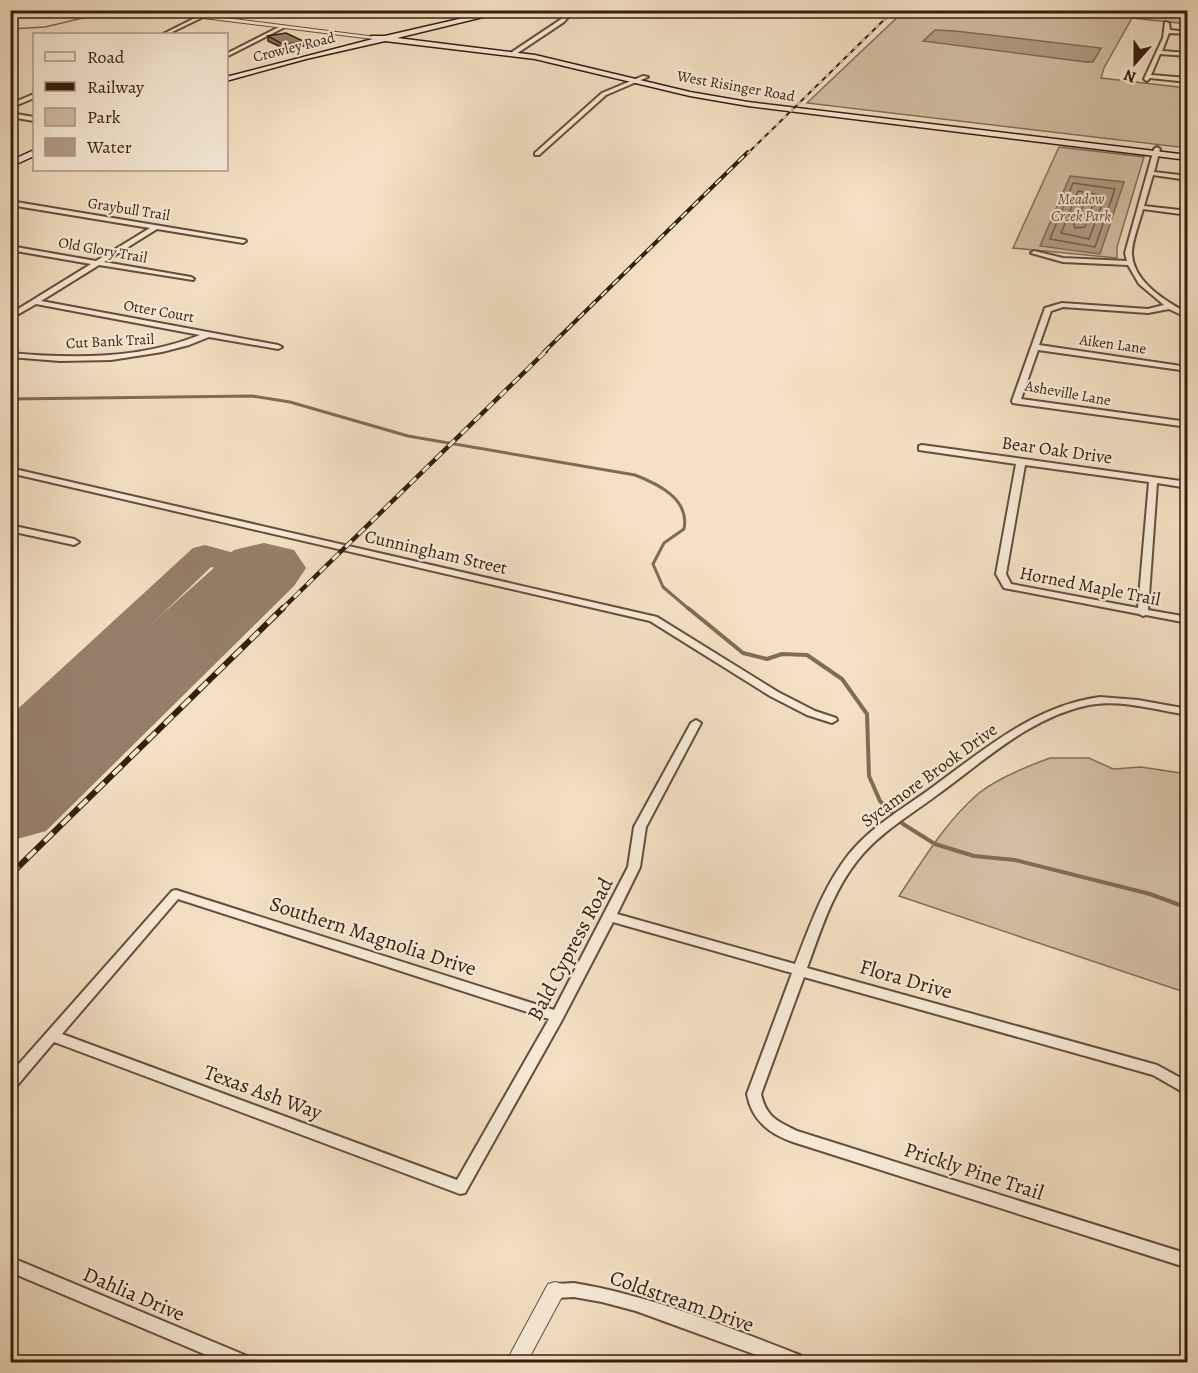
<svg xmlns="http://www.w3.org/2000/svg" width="1198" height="1373" font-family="Alegreya,serif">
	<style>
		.green { fill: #d4c0a6; stroke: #866e5a; stroke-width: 1.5 }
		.water { fill: #b49e87; stroke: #826a57; stroke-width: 1.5 }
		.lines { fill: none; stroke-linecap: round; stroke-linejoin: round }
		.shore { stroke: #765d4a; stroke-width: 1.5 }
		.stream-far2 { stroke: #826a57; stroke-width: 1.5 }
		.stream-far1 { stroke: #826a57; stroke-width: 3 }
		.stream { stroke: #826a57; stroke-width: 4 }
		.taxiway { fill: #967e6a; fill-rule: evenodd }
		.runway { fill: #967e6a; fill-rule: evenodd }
		.minor-casing { stroke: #664d3c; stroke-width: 4 }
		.tertiary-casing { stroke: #664d3c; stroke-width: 2 }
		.secondary-casing { stroke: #371c0e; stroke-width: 3 }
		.minor { fill: #f8ecd9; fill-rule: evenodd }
		.tertiary { fill: #f8ecd9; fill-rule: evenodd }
		.secondary { fill: #f8ecd9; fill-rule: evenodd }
		.rail-far3-casing { stroke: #371c0e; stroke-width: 2 }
		.rail-far2-casing { stroke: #371c0e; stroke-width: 4 }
		.rail-far1-casing { stroke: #371c0e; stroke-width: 4.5 }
		.rail-casing { stroke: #371c0e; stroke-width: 6 }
		.rail-far3 { stroke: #f8ecd9; stroke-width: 1.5; stroke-dasharray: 5; stroke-linecap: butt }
		.rail-far2 { stroke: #f8ecd9; stroke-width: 2; stroke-dasharray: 8; stroke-linecap: butt }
		.rail-far1 { stroke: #f8ecd9; stroke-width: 3; stroke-dasharray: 9; stroke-linecap: butt }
		.rail { stroke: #f8ecd9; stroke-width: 4; stroke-dasharray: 12; stroke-linecap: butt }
		.wall { fill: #84705e; stroke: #371c0e; stroke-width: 1.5 }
		.shaded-wall { fill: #6b5b4c; stroke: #371c0e; stroke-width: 1.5 }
		.building { fill: #99826d; stroke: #371c0e; stroke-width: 1.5 }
		.labels { text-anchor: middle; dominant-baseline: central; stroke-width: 4.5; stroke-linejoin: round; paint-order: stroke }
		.far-street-label { font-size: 15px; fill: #371c0e; stroke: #f8ecd9 }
		.far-park-label { font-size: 15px; font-style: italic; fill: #664d3c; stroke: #f8ecd9 }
		.street-label { font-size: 18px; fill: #371c0e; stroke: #f8ecd9 }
		.near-street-label { font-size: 21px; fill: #371c0e; stroke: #f8ecd9 }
	</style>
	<rect width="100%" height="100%" fill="#f4e1c5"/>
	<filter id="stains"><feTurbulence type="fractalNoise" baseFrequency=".00333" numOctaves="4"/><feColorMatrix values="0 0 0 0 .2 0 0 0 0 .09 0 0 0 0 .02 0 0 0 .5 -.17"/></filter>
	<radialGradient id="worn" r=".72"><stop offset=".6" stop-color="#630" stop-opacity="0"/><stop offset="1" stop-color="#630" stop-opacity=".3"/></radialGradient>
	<path class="green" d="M904,11H1187V24L1132,18L1104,68L1101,78L1187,88V148L807,103Z
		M1059,147L1144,157L1117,247V258L1013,248Z
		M1050,758H1089L1113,769L1141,767L1187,774V993L899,896C923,860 946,821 979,793C998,778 1028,766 1050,758Z"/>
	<path class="water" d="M935,30L955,31L1101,48L1093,62H1086L923,41Z
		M1070,176L1124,182L1100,254L1040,246Z"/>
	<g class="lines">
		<path class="shore" d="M1073,183L1115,189L1095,247L1050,239Z
			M1078,191L1105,196L1089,239L1061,233Z
			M1086,200L1093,204L1085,227L1075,228L1074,224Z"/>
		<path class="stream-far2" d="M10,29L45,27L87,17L142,16"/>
		<path class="stream-far1" d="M10,399L252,396L290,402L408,436L635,475C658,484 690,499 684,529L664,543L653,564L663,587L690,610"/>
		<path class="stream" d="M688,608L743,653L767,659L782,654L807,655L842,679L867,714L869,776L880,801L903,824L935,844L974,856L1015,860L1150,894L1188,908"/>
		<path class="taxiway" d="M205,545L274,564L279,571L274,578L262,581L211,567L24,747L10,750V716L193,548Z"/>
		<path class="runway" d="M264,543L294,550L306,568L294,586L46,831L10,841V750L234,550Z"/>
		<defs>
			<path id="minor" d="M569,10H574L564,22L516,54H512V52L560,20Z
				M199,16L203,17L168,34H163Z
				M1165,22L1169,23L1170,30L1188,32V34L1169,33L1162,51L1188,53V56L1160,54L1151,75L1188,78V82L1150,78L1147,81L1144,79L1163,38Z
				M281,26L285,27L226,57V54Z
				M643,76L648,77L606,95L539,155H535V153L602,93Z
				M34,94V98L10,108V104Z
				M10,113L34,117V121L10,117Z
				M1157,147L1160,149L1154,172L1188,176V180L1153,175L1144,206L1188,211V215L1143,209C1140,221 1131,243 1132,255C1134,282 1166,302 1188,313V318L1169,309L1148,313L1063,307L1051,311L1039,345L1188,367V371L1038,350L1021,399L1188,422V427L1013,403L1012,401L1045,308L1062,303L1148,309L1164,305L1139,284L1128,265L1063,262L1031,253L1034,251L1063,258L1127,261L1125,253L1154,149Z
				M10,201L245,240L246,241L243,243L157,229L104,262L191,277L194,279L193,280L99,265L41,301L278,345L282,347L278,349L209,337L189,345L162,352L111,360L60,361L10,357V353C75,359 140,359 200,335L36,304L10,319V314L91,264L10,250V246L96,261L150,228L10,205Z
				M922,445L1188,482V488L1157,483L1148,610L1188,617V623L1146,615L1143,616L1139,614L1004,588L996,574L1016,464L919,450V446ZM1025,465L1149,482L1138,608L1011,584L1006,574Z
				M10,468L657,617L778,692L815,711L836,718L837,720L832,723L807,715L770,696L650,621L10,473Z
				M10,525L74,539L79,542L74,545L10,531Z
				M1100,697L1138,700L1188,709V715C1156,710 1121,699 1089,705C1030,717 984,761 937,795C909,816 879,833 857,861C832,893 821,930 807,968L1157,1065L1188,1082V1095L1153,1075L804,977L761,1094C766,1117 777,1121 797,1131L1188,1254V1268L793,1142C768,1133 752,1120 747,1094L792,973L613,922L562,1020L465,1193L460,1194L54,1042L15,1088L10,1090V1074L172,891L176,890L554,1010L628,867L634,827L691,723L696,720L701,723L646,827L640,867L617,914L795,964C810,926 823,887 849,854C870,828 899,811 926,792C980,753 1032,706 1100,697ZM178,899L549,1019L457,1180L62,1034Z
				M10,1257L247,1356L249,1362H223L10,1272Z
				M574,1283C652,1296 728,1327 802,1356L804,1362H776L636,1311L602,1302L574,1297L555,1298L549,1296L547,1291L549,1286L555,1284Z"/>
			<path id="tertiary" d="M139,10H162L376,37L373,39Z
				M555,1282L562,1284L565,1291L527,1362H506L548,1284Z"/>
			<path id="secondary" d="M498,10H512L397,38L535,55L690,92L748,102L1188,155V160L748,106L690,96L535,59L385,41L306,59L226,81V77L373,39L371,36H385Z
				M34,150V156L10,167V161Z"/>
		</defs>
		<use href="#minor" class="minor-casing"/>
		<use href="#tertiary" class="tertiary-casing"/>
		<use href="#secondary" class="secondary-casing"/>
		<use href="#minor" class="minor"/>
		<use href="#tertiary" class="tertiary"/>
		<use href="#secondary" class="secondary"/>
		<defs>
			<path id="rail-far3" d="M747,154L894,10"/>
			<path id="rail-far2" d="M544,352L748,152"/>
			<path id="rail-far1" d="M281,610L546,351"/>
			<path id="rail" d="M10,875L283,608"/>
		</defs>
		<use href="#rail-far3" class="rail-far3-casing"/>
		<use href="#rail-far2" class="rail-far2-casing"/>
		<use href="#rail-far1" class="rail-far1-casing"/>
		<use href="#rail" class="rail-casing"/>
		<use href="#rail-far3" class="rail-far3"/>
		<use href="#rail-far2" class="rail-far2"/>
		<use href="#rail-far1" class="rail-far1"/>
		<use href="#rail" class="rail"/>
	</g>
	<path class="wall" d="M268,36L304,46L285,49L268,41Z"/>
	<path class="shaded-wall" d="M303,41L304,46L285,49L284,45Z"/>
	<path class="building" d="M286,33L303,41L284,45L268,36Z"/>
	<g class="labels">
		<g class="far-street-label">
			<text transform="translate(294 47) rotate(-14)">Crowley Road</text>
			<text transform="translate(736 86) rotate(10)">West Risinger Road</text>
			<text transform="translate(129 209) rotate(9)">Graybull Trail</text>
			<text transform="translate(103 250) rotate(10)">Old Glory Trail</text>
			<text transform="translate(159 311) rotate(10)">Otter Court</text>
			<text transform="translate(110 341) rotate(-3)">Cut Bank Trail</text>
			<text transform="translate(1113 344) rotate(8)">Aiken Lane</text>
			<text transform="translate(1068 393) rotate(10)">Asheville Lane</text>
		</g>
		<g class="far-park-label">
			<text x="1081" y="199">Meadow<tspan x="1081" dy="17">Creek Park</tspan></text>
		</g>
		<g class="street-label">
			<text transform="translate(1057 450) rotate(8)">Bear Oak Drive</text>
			<text transform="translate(436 552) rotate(13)">Cunningham Street</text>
			<text transform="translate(1090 586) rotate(11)">Horned Maple Trail</text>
			<text transform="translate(929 775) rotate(-36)">Sycamore Brook Drive</text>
		</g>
		<g class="near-street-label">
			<text transform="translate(373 936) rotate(18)">Southern Magnolia Drive</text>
			<text transform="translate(570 949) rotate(-62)">Bald Cypress Road</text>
			<text transform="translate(906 979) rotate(16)">Flora Drive</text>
			<text transform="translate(263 1092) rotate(20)">Texas Ash Way</text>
			<text transform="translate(974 1171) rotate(18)">Prickly Pine Trail</text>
			<text transform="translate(134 1294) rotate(23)">Dahlia Drive</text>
			<text transform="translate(682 1301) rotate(19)">Coldstream Drive</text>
		</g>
	</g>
	<rect width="1198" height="1373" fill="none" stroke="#f4e1c5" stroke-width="36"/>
	<rect x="12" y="12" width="1174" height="1349" fill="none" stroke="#371c0e" stroke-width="3"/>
	<rect x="18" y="18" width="1162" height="1337" fill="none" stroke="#371c0e" stroke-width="1.5"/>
	<rect x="33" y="33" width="195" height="138" fill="#f8ecd9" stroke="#ab9988" stroke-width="1.5"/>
	<rect x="45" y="52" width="30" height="9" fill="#f8ecd9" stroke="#ab9988" stroke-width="1.5"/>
	<text x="87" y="63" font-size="18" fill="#371c0e">Road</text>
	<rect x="45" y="82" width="30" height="9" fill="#371c0e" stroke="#ab9988" stroke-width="1.5"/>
	<text x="87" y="93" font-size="18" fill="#371c0e">Railway</text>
	<rect x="45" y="108" width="30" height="18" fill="#d4c0a6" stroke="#ab9988" stroke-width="1.5"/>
	<text x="87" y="123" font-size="18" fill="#371c0e">Park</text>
	<rect x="45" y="138" width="30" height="18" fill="#b49e87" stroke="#ab9988" stroke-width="1.5"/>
	<text x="87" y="153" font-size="18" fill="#371c0e">Water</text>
	<g transform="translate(1135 63) rotate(201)" stroke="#f8ecd9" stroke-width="4.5" paint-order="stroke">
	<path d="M0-4.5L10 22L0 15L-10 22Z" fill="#371c0e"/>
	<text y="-9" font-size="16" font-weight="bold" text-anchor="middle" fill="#371c0e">N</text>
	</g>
	<rect width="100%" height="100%" filter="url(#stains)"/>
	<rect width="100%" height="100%" fill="url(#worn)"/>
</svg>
